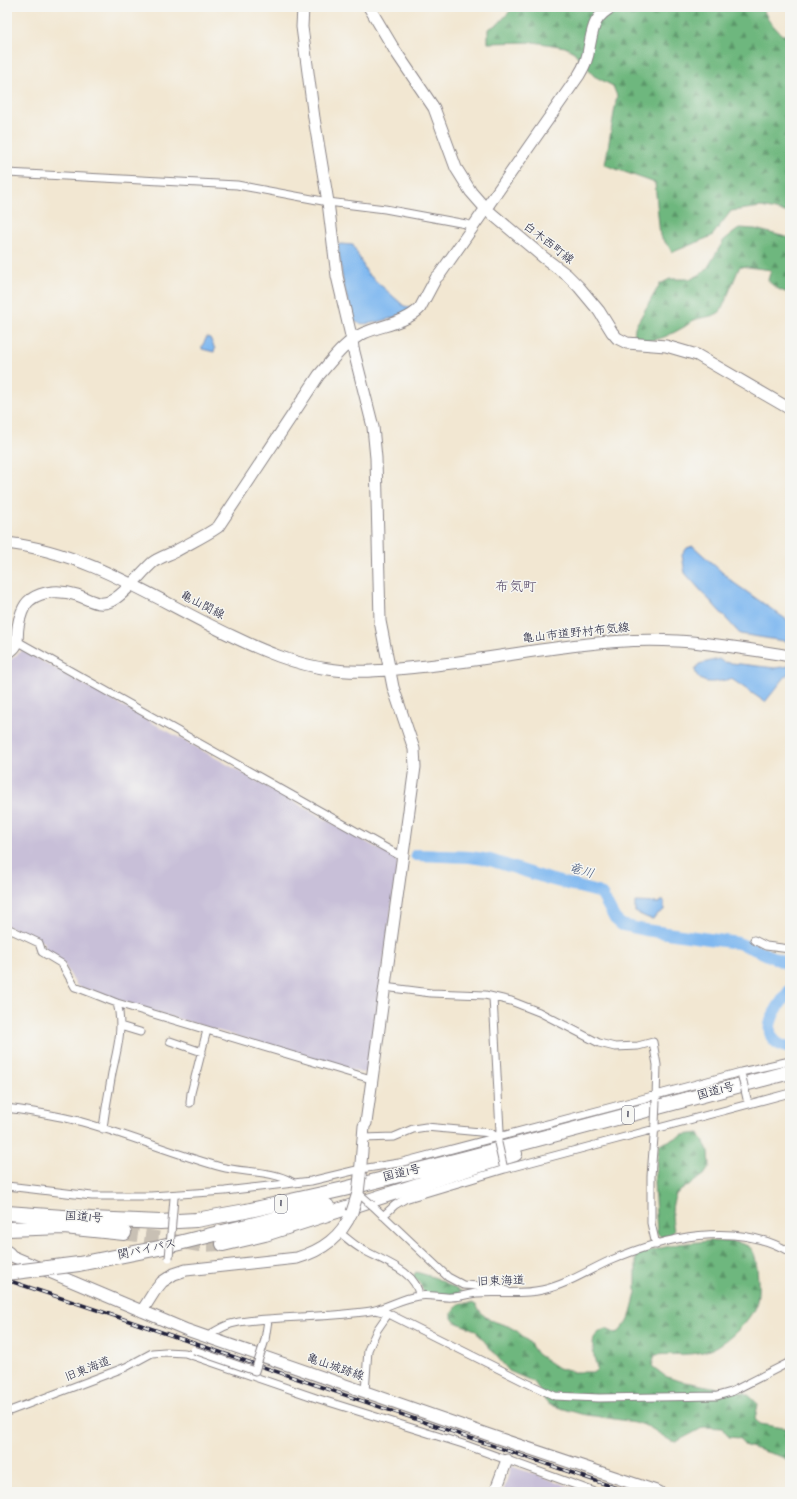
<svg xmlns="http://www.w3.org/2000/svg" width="797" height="1499" font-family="Dekko,'Klee One',sans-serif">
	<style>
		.industrial { fill: #c8bfd8 }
		.forest { fill: url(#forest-firs); stroke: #486c5c }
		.water { fill: #7fb8f0; stroke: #506d96 }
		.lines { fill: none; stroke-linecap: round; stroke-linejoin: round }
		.river { stroke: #7fb8f0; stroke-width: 12 }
		.highway-tunnel { stroke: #c8c0b4; stroke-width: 14; stroke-dasharray: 14 7; stroke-linecap: butt }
		.street-casing { stroke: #8a8486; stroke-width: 9 }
		.secondary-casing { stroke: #8a8486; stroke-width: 13 }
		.highway-casing { stroke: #8a8486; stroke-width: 16 }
		.street { stroke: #fff; stroke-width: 7 }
		.secondary { stroke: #fff; stroke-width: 11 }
		.highway { stroke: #fff; stroke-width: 14 }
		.rail-casing { stroke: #22223b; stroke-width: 3.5 }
		.rail { stroke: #f6f6f2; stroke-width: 2; stroke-dasharray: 6; stroke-linecap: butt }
		.street-bridge-casing { stroke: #8a8486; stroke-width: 9; stroke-linecap: butt }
		.secondary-bridge-casing { stroke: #8a8486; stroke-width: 13; stroke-linecap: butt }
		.highway-bridge-casing { stroke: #8a8486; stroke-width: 16; stroke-linecap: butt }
		.street-bridge { stroke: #fff; stroke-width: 7 }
		.secondary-bridge { stroke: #fff; stroke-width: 11 }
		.highway-bridge { stroke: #fff; stroke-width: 14 }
		.labels { text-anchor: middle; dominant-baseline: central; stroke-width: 3; stroke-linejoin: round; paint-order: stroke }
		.shield { fill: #f6f6f2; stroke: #626272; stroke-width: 1 }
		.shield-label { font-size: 11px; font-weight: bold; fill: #22223b }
		.street-label { font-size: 12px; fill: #22223b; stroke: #f6f6f2 }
		.water-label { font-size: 13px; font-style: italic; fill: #43567a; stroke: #f6f6f2 }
		.quarter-label { font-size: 14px; fill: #5f516f; stroke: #f6f6f2 }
	</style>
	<defs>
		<pattern id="forest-firs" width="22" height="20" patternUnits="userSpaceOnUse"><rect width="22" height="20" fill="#6eb77e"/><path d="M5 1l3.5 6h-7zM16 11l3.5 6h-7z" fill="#5a9468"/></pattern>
	</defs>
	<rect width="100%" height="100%" fill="#f6f6f2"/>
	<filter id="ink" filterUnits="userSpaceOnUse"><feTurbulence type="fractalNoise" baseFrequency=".025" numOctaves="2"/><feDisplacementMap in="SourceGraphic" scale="8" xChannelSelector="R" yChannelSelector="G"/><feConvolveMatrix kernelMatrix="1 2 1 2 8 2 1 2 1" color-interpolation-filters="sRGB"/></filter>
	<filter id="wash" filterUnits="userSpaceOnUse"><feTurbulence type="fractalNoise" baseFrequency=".012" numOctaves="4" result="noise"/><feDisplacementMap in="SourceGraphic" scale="16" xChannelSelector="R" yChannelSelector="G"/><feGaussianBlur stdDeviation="0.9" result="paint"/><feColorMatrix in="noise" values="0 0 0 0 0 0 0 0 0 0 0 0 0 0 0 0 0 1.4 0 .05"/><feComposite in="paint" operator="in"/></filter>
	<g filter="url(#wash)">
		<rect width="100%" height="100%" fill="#f2e7d2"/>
		<path class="industrial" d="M22,650L395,858L398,864L368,1071L362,1073L141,1008L77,986L63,963L44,951L45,943L7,926V663Z
			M511,1466L586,1492H503Z"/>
		<path class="forest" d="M511,7H762L769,21L782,35H790V213L761,207L731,211L712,236L673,252L660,236L655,183L605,165L617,96L613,86L594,76L574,52L565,47L534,42L488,43V29L498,24L511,10Z
			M740,228L755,229L790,238V293C782,292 773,287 768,280L771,270L740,266L721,311C713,318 704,316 694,320C691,321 688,325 684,327C668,336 652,345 634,338L635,327L660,284L670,279H691L701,274L708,267L724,240Z
			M699,1133L709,1152L710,1166L704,1175L677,1193C670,1204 672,1219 674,1231L671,1235L661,1237L657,1233L654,1182L659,1145L683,1135Z
			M709,1241C722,1242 736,1240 748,1246C755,1250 756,1261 757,1268C758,1279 759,1290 757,1301C753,1319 728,1342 712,1349C693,1357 675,1353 655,1355L652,1366L665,1376L679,1381L746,1393L758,1404L755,1419L759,1424L790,1429V1462L783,1457L746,1446L739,1438L729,1437L723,1428L704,1427L676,1442L671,1441L649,1427L634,1422L581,1414L550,1405L546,1402L534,1382L509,1371L475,1330L455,1322L452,1318V1313L458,1305L462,1303H472L476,1305L482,1314L490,1320L508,1326L517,1331L529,1342L537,1354L558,1368L573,1372H594L597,1369C595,1359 589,1341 597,1334C599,1332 603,1330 606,1329L615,1333L619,1332L629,1320L636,1293V1254L678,1244Z
			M416,1272L436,1278L462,1292V1294L445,1295L424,1293L420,1284L413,1276Z"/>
		<path class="water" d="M341,244L353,245L367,273L404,306L413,308C404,315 370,327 358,323C356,322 354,321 353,319V311L348,302L343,283L338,245Z
			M207,337L210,338L215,349L214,352L202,349V346Z
			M693,546L734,583L790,622V642L740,634L685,573L682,555L687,548Z
			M719,659L723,662L775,668L790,666V671L765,702L733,680L730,679C716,682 699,687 695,670L699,664Z
			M660,901H664V910L656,915L653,919L648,918L635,912V902L659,903Z"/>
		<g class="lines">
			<path class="river" d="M416,855L470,857L490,860L549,879L598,892L602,895L615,919L622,925L645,930L738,943L761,952L790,965
				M790,990C781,1002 759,1028 776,1042C780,1045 785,1048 790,1047"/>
		</g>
	</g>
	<g filter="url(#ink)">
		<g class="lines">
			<path class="highway-tunnel" d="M124,1233L199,1245L223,1244"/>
			<defs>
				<path id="street" d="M7,173L237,185L328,202L385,209L466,224L472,227
					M17,641L402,857
					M7,928L39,943L42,952L62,964L75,987C90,992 103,998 117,1003L371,1079
					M754,940L766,946L790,949
					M384,987L431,993L485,995L511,1001L539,1012L599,1043L615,1047L638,1046L653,1042L657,1065L656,1098
					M493,997L500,1131L498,1140
					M120,1026L140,1032
					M170,1041L202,1052
					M190,1103L191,1093L207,1030
					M7,1108C32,1112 57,1115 82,1122C129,1135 174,1154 221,1167C244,1173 271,1170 292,1182
					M655,1124L651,1176V1223L656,1245
					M103,1129C105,1110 109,1092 112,1073C117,1050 124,1027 117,1003
					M364,1138L394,1137L413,1129L426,1127L491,1133L498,1138
					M7,1186L92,1196H151L225,1191L311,1181L361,1169L399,1163L612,1107L741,1072L790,1061
					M372,1205L448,1277L463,1285L496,1287L507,1291
					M383,1216L395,1205L405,1199L505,1169L790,1093
					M340,1233C347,1238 353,1244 360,1248C379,1260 417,1270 419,1296
					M375,1310L387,1313L527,1383L555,1396L599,1398L717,1396L731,1392L790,1362
					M207,1337C216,1330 227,1324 239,1322C277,1316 316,1318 354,1313C361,1312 369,1312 375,1310C390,1306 403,1298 418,1296C430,1294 441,1298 452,1297C460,1297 468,1294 476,1293C498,1291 520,1295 542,1290C566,1285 587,1271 609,1261C664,1237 735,1220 790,1252
					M265,1340L268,1320
					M365,1392L368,1350L377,1330L388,1314
					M7,1412L126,1367L152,1353L165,1352L185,1353L316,1398L463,1444L595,1492"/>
				<path id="secondary" d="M303,7L302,27L314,118L328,202L337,276L352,340L353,348L373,427L376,458L380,621L393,687L414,749L415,767L366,1123L364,1126L360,1176
					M369,7L394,49L434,108L456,168L471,192L485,208L543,257L567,275L579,287L599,311L612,332L617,338L627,343L666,346L697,355L790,409
					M7,543C90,553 158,601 232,636C263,651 294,664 328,669C358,674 387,670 417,667C471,662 525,651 579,645C611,641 644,639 677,641C715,643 753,650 790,656
					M7,654C10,651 14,649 16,645C18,640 17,633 18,627C19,619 23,605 30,600C43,590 62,590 77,595C89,599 98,607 111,601C124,595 141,573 152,563C158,558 168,555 176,551C190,543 205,536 218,527L319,375C332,360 346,341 364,333C382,325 406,323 420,308L436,278L440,274L579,75C584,67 588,58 589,48C593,29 593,17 612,7
					M7,1254L187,1330L495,1437L659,1492
					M142,1311L154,1292L162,1282L174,1274L186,1270L297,1258C323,1250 341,1237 352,1212
					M495,1492L507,1460"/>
				<path id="highway" d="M7,1213L91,1219L160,1222L196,1220L246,1211L344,1189L466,1158L790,1072
					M7,1229L64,1227L124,1233
					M223,1244L265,1234L515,1154
					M7,1253L9,1255
					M79,1264L159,1248L327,1206"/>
			</defs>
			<use href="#street" class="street-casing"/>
			<use href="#secondary" class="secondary-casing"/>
			<use href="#highway" class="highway-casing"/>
			<use href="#street" class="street"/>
			<use href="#secondary" class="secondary"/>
			<use href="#highway" class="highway"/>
			<defs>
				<path id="rail" d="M7,1280L100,1311L628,1492"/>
			</defs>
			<use href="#rail" class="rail-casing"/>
			<use href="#rail" class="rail"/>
			<defs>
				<path id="street-bridge" d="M742,1077L747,1099
					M655,1124L656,1101
					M498,1143L503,1165
					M358,1193L372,1205
					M169,1258L174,1198
					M194,1350L255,1371L265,1340"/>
				<path id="secondary-bridge" d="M352,1212L358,1193L360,1176"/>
				<path id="highway-bridge" d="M7,1273L79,1264"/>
			</defs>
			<use href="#street-bridge" class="street-bridge-casing"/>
			<use href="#secondary-bridge" class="secondary-bridge-casing"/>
			<use href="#highway-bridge" class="highway-bridge-casing"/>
			<use href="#street-bridge" class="street-bridge"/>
			<use href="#secondary-bridge" class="secondary-bridge"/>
			<use href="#highway-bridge" class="highway-bridge"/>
		</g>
	</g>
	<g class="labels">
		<g class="shield">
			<rect x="622" y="1106" width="12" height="18" rx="3"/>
			<rect x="275" y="1195" width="12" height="18" rx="3"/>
		</g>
		<g class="shield-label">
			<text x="628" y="1115">1</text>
			<text x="281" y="1204">1</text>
		</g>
		<g class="street-label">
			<text transform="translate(548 244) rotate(38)">白木西町線</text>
			<text transform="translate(202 606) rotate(27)">亀山関線</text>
			<text transform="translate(576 634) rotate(-6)">亀山市道野村布気線</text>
			<text transform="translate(716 1092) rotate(-15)">国道1号</text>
			<text transform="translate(402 1174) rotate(-14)">国道1号</text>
			<text transform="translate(84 1218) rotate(4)">国道1号</text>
			<text transform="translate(147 1250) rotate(-12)">関バイパス</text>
			<text transform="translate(501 1282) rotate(-2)">旧東海道</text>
			<text transform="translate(335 1368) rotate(19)">亀山城跡線</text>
			<text transform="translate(88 1370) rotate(-21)">旧東海道</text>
		</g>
		<g class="water-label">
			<text transform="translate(581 872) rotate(16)">竜川</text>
		</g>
		<g class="quarter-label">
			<text x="516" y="588">布気町</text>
		</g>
	</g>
	<rect width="797" height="1499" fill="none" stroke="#f6f6f2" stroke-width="24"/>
</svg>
